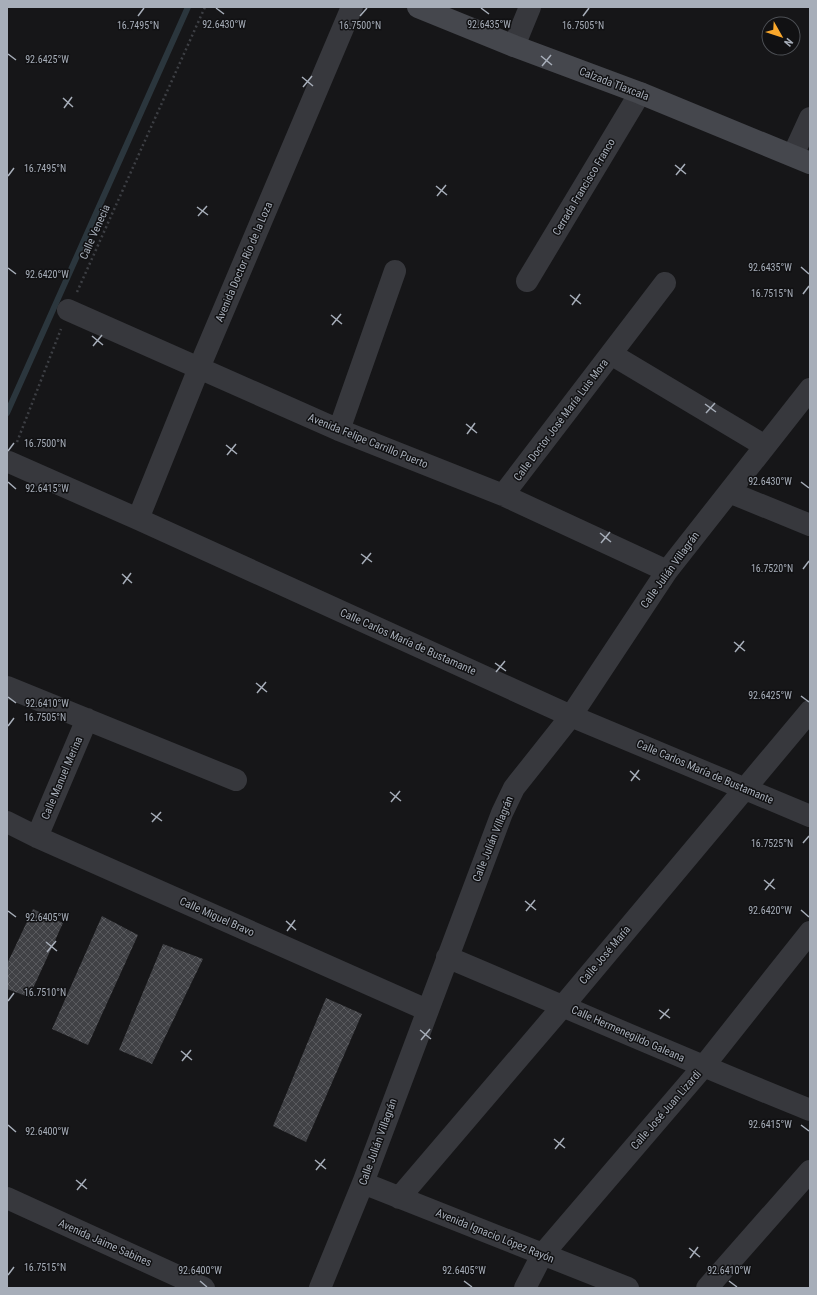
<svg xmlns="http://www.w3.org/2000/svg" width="817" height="1295" font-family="'Roboto Condensed',sans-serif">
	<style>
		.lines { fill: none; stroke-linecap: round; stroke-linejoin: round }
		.stream { stroke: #2b363d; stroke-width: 6 }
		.building { fill: url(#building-cross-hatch) }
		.path { stroke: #3d3f44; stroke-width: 2.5; stroke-dasharray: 2 3; stroke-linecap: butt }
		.street { stroke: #37383d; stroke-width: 22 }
		.secondary { stroke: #45474d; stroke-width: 22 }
		.ticks { fill: none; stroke: #a7aeb9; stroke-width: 1.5 }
		.labels { text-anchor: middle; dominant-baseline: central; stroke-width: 3; stroke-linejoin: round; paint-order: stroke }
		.street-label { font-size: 11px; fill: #a7aeb9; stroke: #111113 }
		.ticks-label { font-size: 10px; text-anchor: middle; fill: #a7aeb9; stroke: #111113; stroke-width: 3; stroke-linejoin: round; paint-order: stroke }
	</style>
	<defs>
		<pattern id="building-cross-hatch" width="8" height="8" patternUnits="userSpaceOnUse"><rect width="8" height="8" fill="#404145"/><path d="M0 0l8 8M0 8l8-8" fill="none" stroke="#595a5e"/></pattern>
	</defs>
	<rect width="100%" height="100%" fill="#161618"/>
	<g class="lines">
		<path class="stream" d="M7,413L188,7"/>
	</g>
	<path class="building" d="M33,909L63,923L29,997L7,989V964Z
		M102,916L138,935L88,1045L52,1029Z
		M163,944L203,959L152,1064L119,1050Z
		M326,998L362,1014L306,1142L273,1126Z"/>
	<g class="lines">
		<path class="path" d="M77,292L205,7
			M17,442L61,329"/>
		<path class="street" d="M514,46L530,7
			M793,155L810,118
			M527,281L640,93
			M68,310L339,430L503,495L667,571
			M611,354L765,446
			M339,430L395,271
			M9,462L138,519L571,716L810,816
			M729,492L810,525
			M503,495L665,283
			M138,519L199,368L352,7
			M7,687L236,780
			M7,822L37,837L427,1010
			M37,837L87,719
			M447,957C568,1008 688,1061 810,1110
			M363,1183L628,1288
			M7,1198L204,1288
			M399,1198L563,1006L810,711
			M320,1288L363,1183L502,813L514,788L571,716L667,571L810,389
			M525,1288L542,1255L703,1067L810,932
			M707,1288L810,1171"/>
		<path class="secondary" d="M418,7L514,46L640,93L810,163"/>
	</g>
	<path class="ticks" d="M216,8L224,14M481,8L489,14M138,16L144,8M360,16L367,8M583,16L589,8M8,54L16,60M541,56L552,65M542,66L551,55M302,77L313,86M303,87L312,76M63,98L73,107M64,108L72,97M675,165L686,174M676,175L685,164M8,176L14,168M436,186L447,195M437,196L446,185M197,207L208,215M198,216L207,206M801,267L809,274M8,268L16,274M803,294L809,286M570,295L581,304M572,305L580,294M331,315L342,324M332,325L341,314M92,336L103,345M93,346L102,335M705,404L716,412M706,413L715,403M466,424L477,433M467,434L475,423M226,445L237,454M8,451L14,443M227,455L236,444M8,482L16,489M801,482L809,488M600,533L611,542M601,543L610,532M361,554L372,562M362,564L371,553M803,569L809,561M122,574L132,583M123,584L131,573M734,642L745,651M735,652L744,641M495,663L506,671M496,672L505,661M256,683L267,692M257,693L266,682M801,696L809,702M8,697L16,703M8,726L14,718M630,771L640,780M631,781L639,770M390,792L401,801M391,802L400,791M151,813L162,821M152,822L161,812M803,843L809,836M764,880L775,889M765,890L774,879M525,901L536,910M801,910L809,917M8,911L16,917M526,911L535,900M286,921L296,930M287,931L295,920M46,942L57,951M47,952L56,941M8,1001L14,993M659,1010L670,1018M660,1019L669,1009M420,1030L431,1039M421,1040L430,1029M181,1051L192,1060M182,1061L191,1050M8,1125L16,1132M801,1125L809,1131M554,1139L565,1148M555,1149L564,1138M315,1160L326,1169M316,1170L325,1159M76,1180L87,1189M77,1190L86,1179M689,1248L700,1257M690,1258L698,1247M8,1275L14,1267M200,1281L207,1287M464,1281L472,1287M729,1281L737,1287"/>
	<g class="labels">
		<g class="street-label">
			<text transform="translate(614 84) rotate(21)">Calzada Tlaxcala</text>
			<text transform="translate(584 187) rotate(-59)">Cerrada Francisco Franco</text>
			<text transform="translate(95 232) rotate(-66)">Calle Venecia</text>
			<text transform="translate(244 262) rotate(-67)">Avenida Doctor Río de la Loza</text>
			<text transform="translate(561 420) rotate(-53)">Calle Doctor José María Luis Mora</text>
			<text transform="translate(368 441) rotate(22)">Avenida Felipe Carrillo Puerto</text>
			<text transform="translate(670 570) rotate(-54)">Calle Julián Villagrán</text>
			<text transform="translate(408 642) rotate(24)">Calle Carlos María de Bustamante</text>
			<text transform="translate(705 772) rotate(23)">Calle Carlos María de Bustamante</text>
			<text transform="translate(62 778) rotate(-67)">Calle Manuel Merina</text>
			<text transform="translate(493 839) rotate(-68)">Calle Julián Villagrán</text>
			<text transform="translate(217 917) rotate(24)">Calle Miguel Bravo</text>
			<text transform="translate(605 955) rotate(-50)">Calle José María</text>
			<text transform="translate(628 1034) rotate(24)">Calle Hermenegildo Galeana</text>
			<text transform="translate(666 1110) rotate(-49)">Calle José Juan Lizardi</text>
			<text transform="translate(378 1142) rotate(-70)">Calle Julián Villagrán</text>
			<text transform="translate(495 1236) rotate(22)">Avenida Ignacio López Rayón</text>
			<text transform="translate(105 1243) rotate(24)">Avenida Jaime Sabines</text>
		</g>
	</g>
	<g class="ticks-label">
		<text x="489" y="28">92.6435°W</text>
		<text x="224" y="28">92.6430°W</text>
		<text x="138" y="29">16.7495°N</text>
		<text x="360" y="29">16.7500°N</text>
		<text x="583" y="29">16.7505°N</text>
		<text x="47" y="63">92.6425°W</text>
		<text x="45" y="172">16.7495°N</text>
		<text x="770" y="271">92.6435°W</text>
		<text x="47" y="278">92.6420°W</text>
		<text x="772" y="297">16.7515°N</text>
		<text x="45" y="447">16.7500°N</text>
		<text x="770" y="485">92.6430°W</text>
		<text x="47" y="492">92.6415°W</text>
		<text x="772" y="572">16.7520°N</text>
		<text x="770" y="699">92.6425°W</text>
		<text x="47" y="707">92.6410°W</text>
		<text x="45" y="721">16.7505°N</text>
		<text x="772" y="847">16.7525°N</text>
		<text x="770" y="914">92.6420°W</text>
		<text x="47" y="921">92.6405°W</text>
		<text x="45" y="996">16.7510°N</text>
		<text x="770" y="1128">92.6415°W</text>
		<text x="47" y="1135">92.6400°W</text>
		<text x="45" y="1271">16.7515°N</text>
		<text x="200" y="1274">92.6400°W</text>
		<text x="464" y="1274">92.6405°W</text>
		<text x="729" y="1274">92.6410°W</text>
	</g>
	<rect width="817" height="1295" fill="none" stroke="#a7aeb9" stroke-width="16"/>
	<g transform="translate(781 36) rotate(129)"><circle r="19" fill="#111113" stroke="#4d5055"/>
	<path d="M0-3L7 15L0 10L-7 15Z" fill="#faa82c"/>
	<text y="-6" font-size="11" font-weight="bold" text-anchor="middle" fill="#a7aeb9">N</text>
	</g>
</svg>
